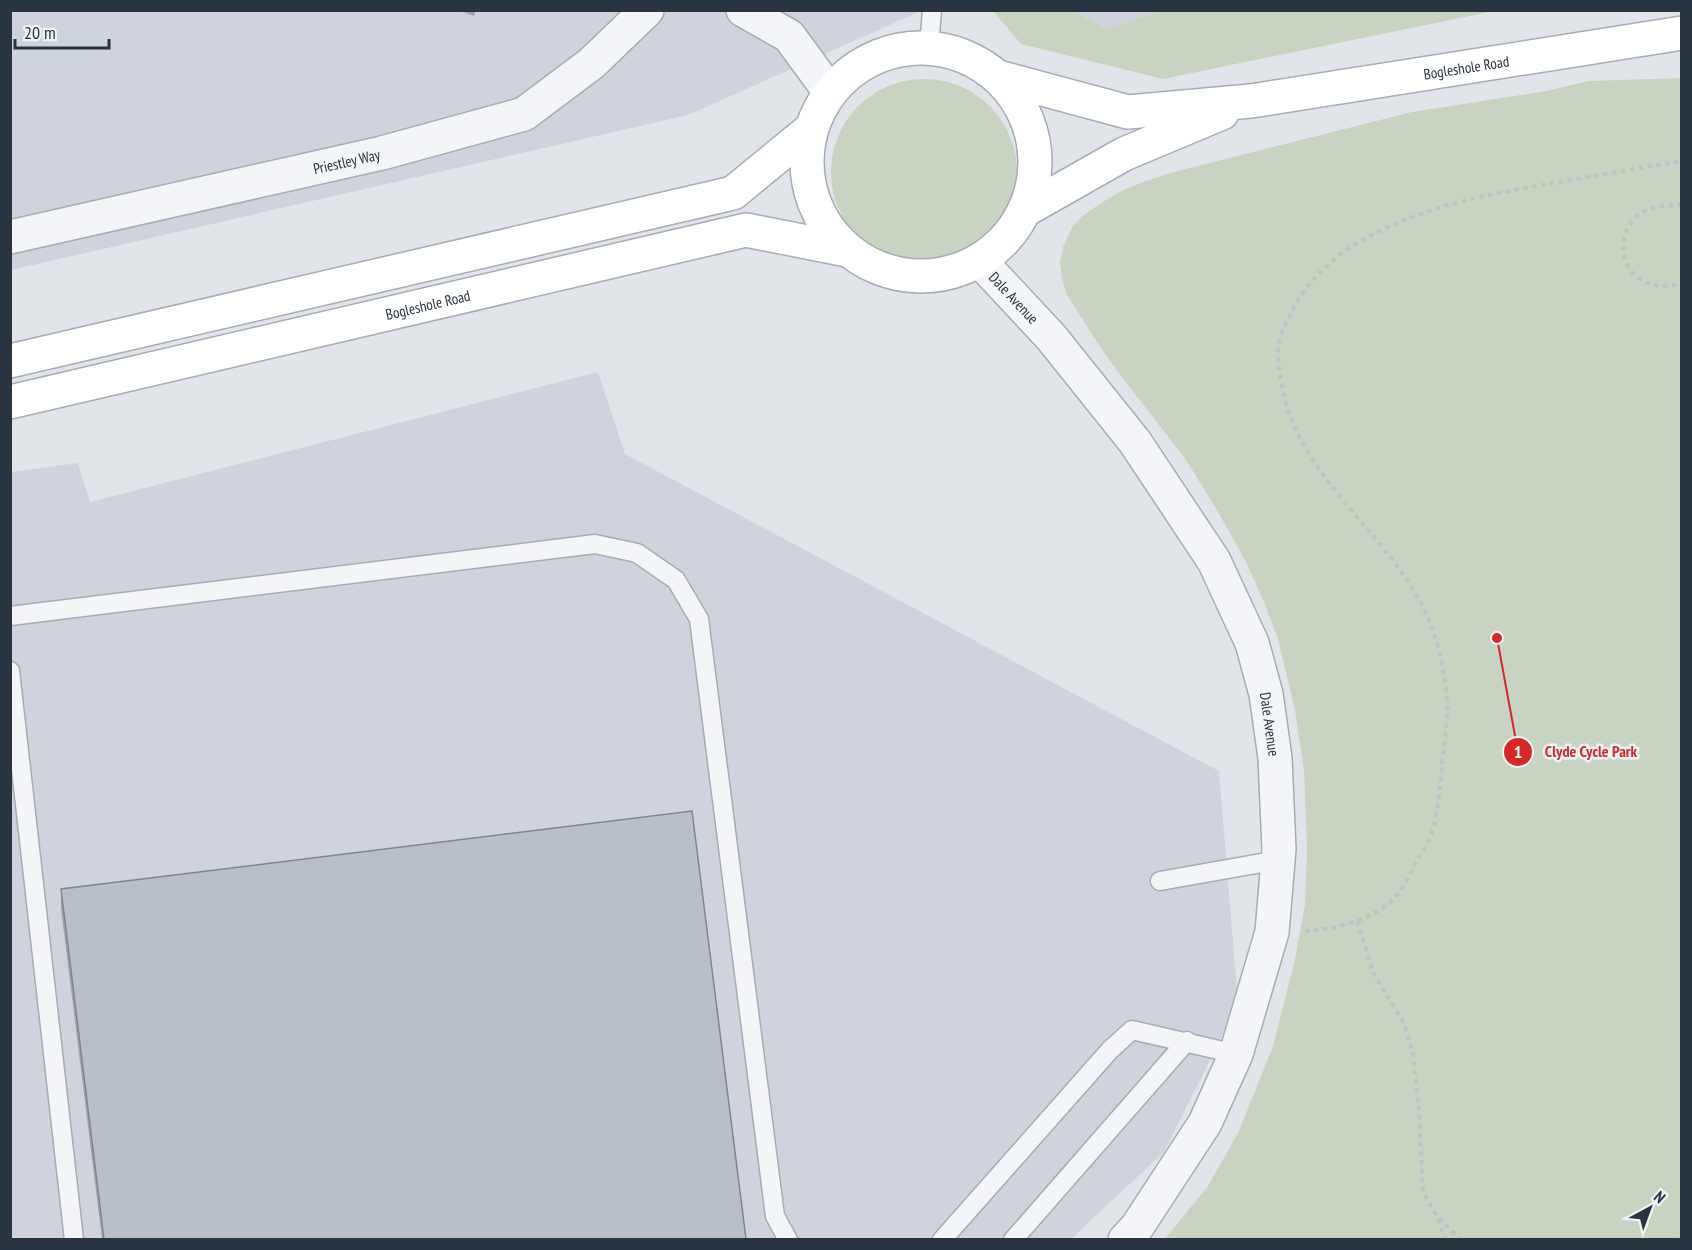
<svg xmlns="http://www.w3.org/2000/svg" width="1692" height="1250" font-family="'PT Sans Narrow',sans-serif">
	<style>
		.built { fill: #cfd4dc }
		.green { fill: #c8d3c2 }
		.lines { fill: none; stroke-linecap: round; stroke-linejoin: round }
		.lane-casing { stroke: #a6acb4; stroke-width: 21 }
		.street-casing { stroke: #a6acb4; stroke-width: 36 }
		.secondary-casing { stroke: #a6acb4; stroke-width: 36 }
		.path { stroke: #bfc3c8; stroke-width: 4; stroke-dasharray: 4.5 4.5; stroke-linecap: butt }
		.lane { stroke: #f4f5f8; stroke-width: 18 }
		.street { stroke: #f4f5f8; stroke-width: 33 }
		.secondary { stroke: #fff; stroke-width: 33 }
		.wall { fill: #9ea4aa }
		.building { fill: #b8bfc6; stroke: #81868b; stroke-width: 1.5 }
		.labels { text-anchor: middle; dominant-baseline: central; stroke-width: 5; stroke-linejoin: round; paint-order: stroke }
		.street-label { font-size: 15px; fill: #293441; stroke: #f0f4f7 }
		.leader { fill: none; stroke: #d62828; stroke-width: 2 }
		.callout-dot { fill: #d62828; stroke: #f0f4f7; stroke-width: 2 }
		.mark-label { font-size: 18px; text-anchor: middle; font-weight: bold; fill: #fff }
		.callout-label { font-size: 16px; text-anchor: middle; font-weight: bold; fill: #d62828; stroke: #f0f4f7; stroke-width: 5; stroke-linejoin: round; paint-order: stroke }
	</style>
	<rect width="100%" height="100%" fill="#e1e5ea"/>
	<path class="built" d="M10,11H921L688,115L11,270Z
		M1073,11H1160L1107,29Z
		M598,372L625,454L1219,771L1238,1004L1164,1152L1071,1239H11L10,472L78,463L90,502Z"/>
	<path class="green" d="M1160,11V10L1494,11L1163,79L1021,44L993,11H1073L1107,29Z
		M1681,78V1239H1165L1208,1186L1238,1133L1273,1046L1295,960L1305,904L1307,849L1304,771L1295,710L1278,639L1263,600L1246,562L1217,510L1186,460L1115,368L1097,342L1067,295L1062,279L1060,263L1063,247L1073,226L1081,217L1101,203L1123,190L1146,181L1170,173L1412,112L1546,91L1589,81Z
		M831 172a93 93 0 1 1 186 0a93 93 0 1 1-186 0Z"/>
	<g class="lines">
		<defs>
			<path id="lane" d="M929,47L932,10
				M10,616L595,544L637,553L676,580L699,619L775,1216L788,1240
				M10,671L74,1240
				M1160,881L1278,860
				M942,1240L1110,1050L1132,1030L1236,1054
				M1013,1240L1187,1041"/>
			<g id="street">
				<path d="M743,10L789,36L830,92"/>
				<path id="s1" d="M10,237L382,153L524,114L592,63L647,10"/>
				<path id="s2" d="M980,261L1051,337L1135,442L1214,561L1252,643L1266,694L1275,758L1279,849L1272,932L1236,1054L1205,1123L1137,1227L1125,1240"/>
			</g>
			<g id="secondary">
				<circle cx="921" cy="162" r="114"/>
				<path id="s3" d="M998,77L1128,112L1251,101L1682,33"/>
				<path d="M1027,209L1124,154L1222,113"/>
				<path d="M10,361L733,193L811,129"/>
				<path id="s4" d="M10,402L746,230L847,250"/>
			</g>
		</defs>
		<use href="#lane" class="lane-casing"/>
		<use href="#street" class="street-casing"/>
		<use href="#secondary" class="secondary-casing"/>
		<path class="path" d="M1682,204C1670,206 1656,206 1645,211C1616,225 1616,269 1645,282C1657,288 1669,286 1682,283
			M1357,921L1374,975L1404,1023L1413,1054L1419,1110L1423,1192L1436,1215L1445,1237L1444,1240
			M1305,931C1334,930 1377,919 1396,896C1405,886 1411,872 1417,860C1421,854 1426,847 1429,840C1438,819 1440,787 1442,764C1444,748 1446,733 1447,717C1448,682 1440,645 1426,613C1387,531 1293,473 1281,380C1279,369 1277,356 1279,344C1281,333 1287,321 1292,311C1319,259 1367,233 1421,214C1464,198 1509,191 1553,183C1596,176 1639,168 1682,161
			M1439,1218L1461,1240
			M1675,1240L1682,1236"/>
		<use href="#lane" class="lane"/>
		<use href="#street" class="street"/>
		<use href="#secondary" class="secondary"/>
	</g>
	<path class="wall" d="M458,10H476L474,16Z
		M61,889L746,1239H102L61,909Z"/>
	<path class="building" d="M692,811L746,1239H104L61,889Z"/>
	<g class="labels">
		<g class="street-label">
			<text stroke="none"><textPath href="#s3" startOffset="476">Bogleshole Road</textPath></text>
			<text stroke="none"><textPath href="#s1" startOffset="345">Priestley Way</textPath></text>
			<text stroke="none"><textPath href="#s2" startOffset="50">Dale Avenue</textPath></text>
			<text stroke="none"><textPath href="#s4" startOffset="429">Bogleshole Road</textPath></text>
			<text stroke="none"><textPath href="#s2" startOffset="555">Dale Avenue</textPath></text>
		</g>
	</g>
	<path class="leader" d="M1497 638L1518 752"/>
	<g class="callout-dot">
		<circle cx="1497" cy="638" r="6"/>
		<circle cx="1518" cy="752" r="15"/>
	</g>
	<g class="mark-label">
		<text x="1518" y="758">1</text>
	</g>
	<g class="callout-label">
		<text x="1591" y="757">Clyde Cycle Park</text>
	</g>
	<rect width="1692" height="1250" fill="none" stroke="#293441" stroke-width="24"/>
	<g transform="translate(1650 1208) rotate(41)" stroke="#f0f4f7" stroke-width="4.5" paint-order="stroke">
	<path d="M0-4.5L10 22L0 15L-10 22Z" fill="#293441"/>
	<text y="-9" font-size="16" font-weight="bold" text-anchor="middle" fill="#293441">N</text>
	</g>
	<path d="M15 39v9h94v-9" fill="none" stroke="#293441" stroke-width="3"/>
	<text x="24" y="39" font-size="18" fill="#293441" stroke="#f0f4f7" stroke-width="4.5" paint-order="stroke">20 m</text>
</svg>
